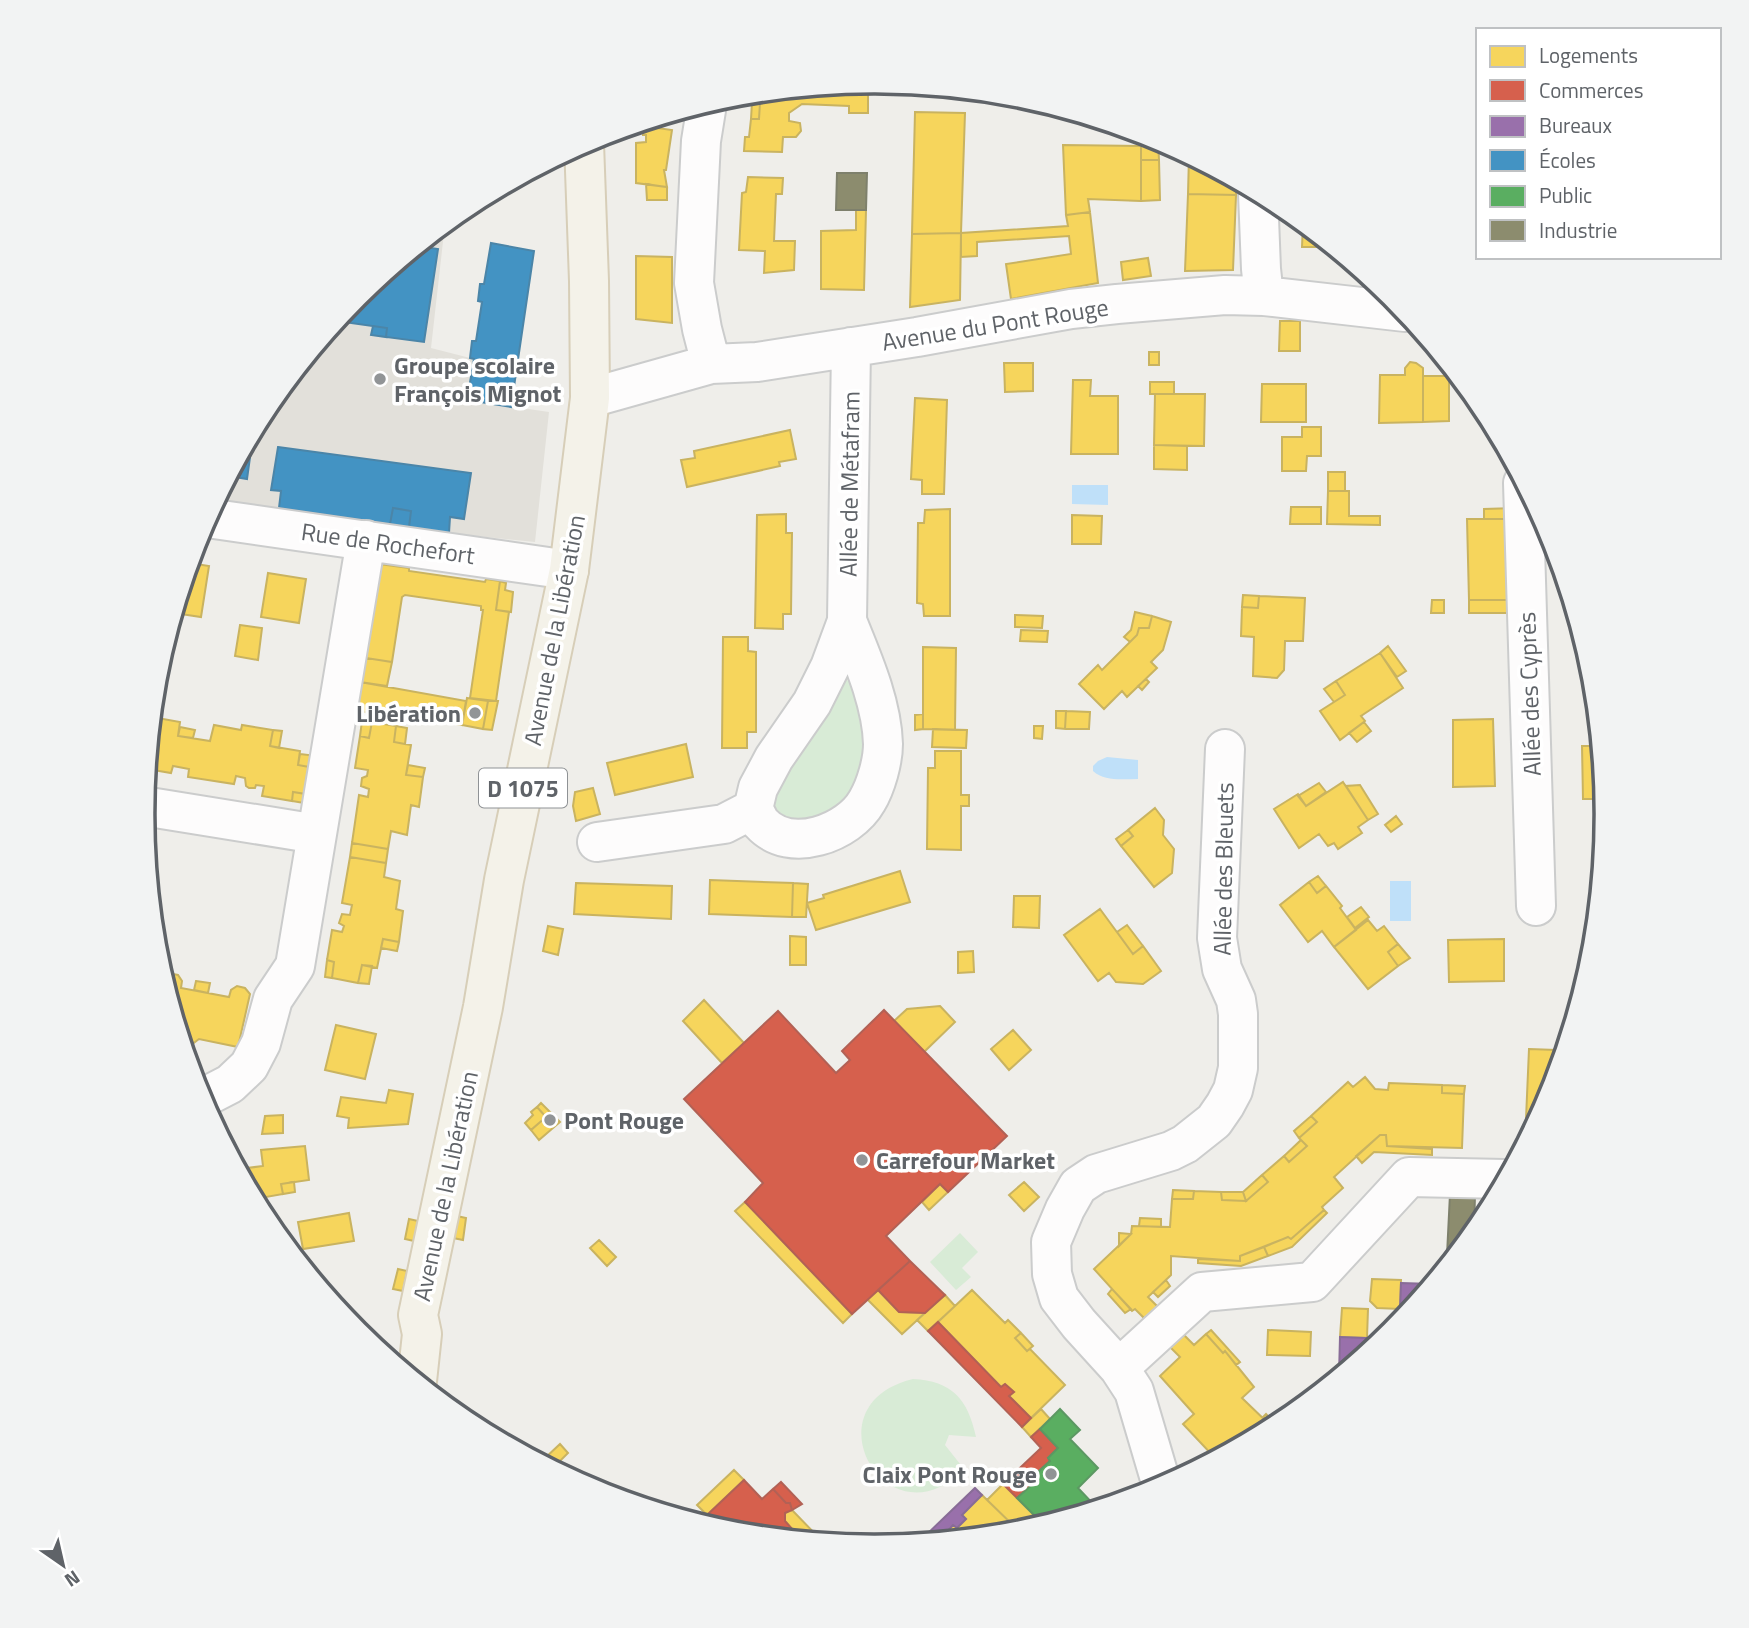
<svg xmlns="http://www.w3.org/2000/svg" width="1749" height="1628" font-family="'Titillium Web',sans-serif">
	<style>
		.education { fill: #e2e0da }
		.green { fill: #d8ebd6 }
		.water { fill: #bfe0f9 }
		.homes { fill: #f6d55c; stroke: #c9b360; stroke-width: 2 }
		.shops { fill: #d6604d; stroke: #b26155; stroke-width: 2 }
		.offices { fill: #9970ab; stroke: #886c97; stroke-width: 2 }
		.schools { fill: #4393c3; stroke: #4b85a8; stroke-width: 2 }
		.public { fill: #5aae61; stroke: #5c9863; stroke-width: 2 }
		.industry { fill: #8c8c6e; stroke: #7e806c; stroke-width: 2 }
		.lines { fill: none; stroke-linecap: round; stroke-linejoin: round }
		.minor-casing { stroke: #cbcccc; stroke-width: 42 }
		.major-casing { stroke: #d7ceb8; stroke-width: 42 }
		.minor { stroke: #fdfcfc; stroke-width: 38 }
		.major { stroke: #f4f2e9; stroke-width: 38 }
		.poi-dot { fill: #919496; stroke: #fff; stroke-width: 2.5 }
		.labels { text-anchor: middle; dominant-baseline: central; stroke-width: 7; stroke-linejoin: round; paint-order: stroke }
		.shield { fill: #fff; stroke: #8f9295; stroke-width: 2 }
		.shield-label { font-size: 23px; font-weight: bold; fill: #5f6368 }
		.street-label { font-size: 24px; fill: #5f6368; stroke: #fff }
		.poi-label { font-size: 24px; font-weight: bold; fill: #5f6368; stroke: #fff; text-anchor: start }
		.rim { fill: none; stroke: #5f6368; stroke-width: 3.5 }
	</style>
	<rect width="100%" height="100%" fill="#efeeea"/>
	<path class="education" d="M445,224L431,348L474,359L467,400L549,412L535,542L449,533L217,499L266,407L357,296Z"/>
	<path class="green" d="M852,680L872,748L848,809L790,824L776,812L772,796L839,681Z
		M960,1233L978,1252L962,1268L971,1277L956,1290L930,1262Z
		M913,1379C952,1381 968,1399 976,1437L949,1435L945,1445L964,1469C888,1548 805,1405 913,1379Z"/>
	<path class="water" d="M1072,485H1108V505L1072,504Z
		M1107,757L1138,760V779C1123,779 1105,782 1093,771V766L1098,761Z
		M1390,881H1411V921H1390Z"/>
	<path class="homes" d="M868,83V113H849V106L802,104L789,113V121L800,123L801,131L796,137H783L782,152L744,151L745,137H749L751,119H759L760,103L752,102L753,94Z
		M752,102L760,103L759,119H751Z
		M915,112L965,113L961,233L912,234Z
		M1093,119L1125,129L1093,128Z
		M643,126L672,130L666,170H664L667,187L636,183V143L646,142V135H643Z
		M1141,134L1158,140L1159,160H1141Z
		M1063,145L1141,146V201L1088,199L1090,212L1066,215Z
		M1189,156L1236,182V195L1188,194Z
		M1141,160H1159L1160,200L1141,201Z
		M748,177L783,178L782,194H776L774,241H795L794,270L764,273L765,251L739,250L742,193L746,192Z
		M646,184L667,187V200H647Z
		M1188,194L1236,195L1233,270L1185,271Z
		M856,210H866L864,290L821,289V231L856,230Z
		M1090,212L1098,283L1011,299L1006,264L1071,254L1069,236L977,242V256L961,257V233L1068,226L1066,215Z
		M1303,223L1332,247H1302Z
		M961,233L960,300L910,307L912,234Z
		M636,256L672,257V323L636,319Z
		M1148,258L1151,276L1123,280L1121,262Z
		M1280,321H1300V351H1279Z
		M1149,352H1159V365H1149Z
		M1410,362L1416,363L1423,368V422L1379,423L1380,375H1405V368Z
		M1004,363H1033V391L1005,392Z
		M1423,376H1449V421L1423,422Z
		M1073,380H1091L1090,396H1118V454H1071Z
		M1150,382H1174V394H1150Z
		M1262,384H1306V422H1261Z
		M1155,394H1205L1204,446L1154,445Z
		M915,398L947,400L944,494H922V480L911,479Z
		M1302,427H1321V456H1307L1306,471H1282V437H1302Z
		M790,430L796,459L779,462L780,466L687,487L681,460L695,458L694,451Z
		M1154,445L1187,446V470L1154,469Z
		M1328,472H1345V491H1328Z
		M1328,491H1349V516H1380V525L1327,524Z
		M1291,507H1321V524H1290Z
		M1515,508V519H1484V509Z
		M950,509V616H924L923,604L917,603L918,523H924L925,510Z
		M786,514V533H792L791,614H783V629L755,628L757,515Z
		M1072,515L1102,516L1101,544H1072Z
		M1467,519H1515L1516,600H1469Z
		M190,563L209,566L201,617L174,613Z
		M379,564L409,568V571L485,582L486,579L500,581L496,610L509,612L496,701L470,698L483,610H481V606L405,595L402,597L392,662L366,658Z
		M268,573L306,579L299,623L261,617Z
		M500,581L506,583L505,590L513,592L511,612L496,610Z
		M1243,595L1259,596L1258,608L1242,607Z
		M1259,596L1305,598L1303,641H1285L1284,670L1277,678L1253,676L1254,637L1241,636L1242,607L1258,608Z
		M1432,600H1444V613H1431Z
		M1469,600H1509V613H1469Z
		M1135,612L1152,616L1149,628H1139L1137,635L1130,642L1124,637L1131,630Z
		M1015,615L1043,616L1042,628L1015,627Z
		M1152,616L1171,622L1163,650L1151,662L1157,668L1127,697L1122,691L1104,709L1079,684L1098,665L1102,670L1137,635L1139,628H1149Z
		M240,625L262,628L258,660L235,656Z
		M1021,630L1048,631L1047,642L1020,641Z
		M723,637H748V651L756,652V732H747V748H722Z
		M1388,646L1406,671L1397,677L1380,653Z
		M923,647L956,648L955,730L923,729Z
		M1380,653L1403,688L1361,716L1365,721L1364,722L1340,740L1320,711L1345,695L1336,681Z
		M366,658L392,662L387,686L360,682Z
		M1592,671V672L1596,707L1592,708Z
		M1146,679L1149,682L1142,690L1138,686Z
		M1336,681L1345,695L1334,702L1324,689Z
		M360,682L466,701L462,725L386,712L385,716L355,710Z
		M467,698L488,701L483,729L462,725Z
		M488,701H498L492,730L483,729Z
		M154,702L163,704L161,719L152,717Z
		M1056,711H1066L1065,729L1056,728Z
		M1066,711L1090,712L1089,729H1065Z
		M923,714V729L915,730V715Z
		M152,717L180,722L178,736L210,741L214,725L241,730L242,725L273,730L270,746L300,751L298,765L315,768L312,795L293,792L292,801L262,796L264,786L256,785L255,788H249L246,786L245,778L236,776L234,784L188,777L189,769L173,766L171,773L147,769Z
		M1493,719L1495,786L1453,787V720Z
		M362,721L372,722L369,738L360,736Z
		M372,722L396,726L394,742L411,745L406,775L423,777L419,807L411,805L407,835L391,831L388,849L352,843L359,795L368,797L369,789L361,786L362,778L367,776L368,770L355,768L360,736L369,738Z
		M1364,722L1371,731L1357,742L1349,733Z
		M396,726L407,728L405,744L394,742Z
		M1034,726H1043L1042,739L1034,738Z
		M180,727L195,730L193,738L178,736Z
		M933,729L967,730L966,748L932,747Z
		M273,730L282,731L279,748L270,746Z
		M686,744L693,777L615,795L607,763Z
		M1582,746H1600L1605,799H1583Z
		M935,751H961V795H969V806H961V850L927,849L928,768H935Z
		M300,754L317,756L315,768L298,765Z
		M408,765L425,768L423,777L406,775Z
		M1343,782L1368,820L1358,827L1362,833L1338,849L1334,843L1328,846L1319,834L1299,848L1274,809L1298,794L1306,806Z
		M1319,783L1326,792L1306,806L1298,796Z
		M1360,785L1378,814L1368,820L1346,786Z
		M593,788L600,814L576,821L573,806L575,792Z
		M293,792L312,795L310,804L292,801Z
		M1155,808L1164,820L1163,835L1174,849L1172,873L1154,887L1121,846L1133,836L1128,830Z
		M1396,816L1402,824L1391,832L1385,825Z
		M1128,830L1133,836L1121,846L1116,839Z
		M352,843L388,849L386,863L350,857Z
		M1596,845H1603L1598,893H1597Z
		M350,857L386,863L384,877L400,881L396,909L403,911L399,942L383,939L377,968L362,965L358,983L332,978L334,962L327,960L332,930L342,932L344,926L339,923L342,914L350,915L352,905L342,903Z
		M900,871L910,902L816,930L807,903L824,898L823,895Z
		M1318,876L1326,886L1317,893L1309,882Z
		M710,880L793,883L792,917L709,914Z
		M1309,882L1317,893L1326,886L1342,906L1340,908L1356,930L1334,947L1322,931L1308,942L1280,905Z
		M576,883L672,886L671,919L574,914Z
		M793,883L808,884L806,917H792Z
		M1014,896H1040L1039,928L1013,927Z
		M1361,907L1369,917L1355,928L1347,917Z
		M1100,909L1133,954L1143,946L1161,971L1143,984L1116,982L1109,973L1098,981L1064,935Z
		M1368,920L1377,931L1384,926L1398,944L1388,952L1398,966L1368,989L1334,947Z
		M1127,925L1143,946L1133,954L1117,932Z
		M548,926L563,929L558,955L543,951Z
		M790,936L806,937V965H790Z
		M383,939L399,942L397,951L381,948Z
		M1504,939V981L1449,982L1448,940Z
		M1588,943H1594L1588,969Z
		M1398,944L1410,958L1398,966L1388,952Z
		M973,951L974,972L958,973V952Z
		M327,960L334,962L332,978L325,977Z
		M362,965L372,966L369,984L358,983Z
		M162,972L178,975L182,981L181,988L229,997L231,990L237,986L245,988L250,994L238,1047L199,1039L191,1045L185,1037L181,1036Z
		M196,981L210,983L208,993L194,990Z
		M704,1000L744,1043L722,1063L683,1021Z
		M940,1006L955,1022L924,1052L894,1021L907,1009Z
		M336,1025L376,1034L365,1079L325,1070Z
		M1013,1030L1031,1050L1009,1070L991,1049Z
		M1529,1049L1556,1050L1555,1073L1550,1094L1525,1142Z
		M1365,1077L1375,1089L1388,1090L1389,1083L1442,1085V1093L1464,1094L1462,1148L1387,1146L1386,1135H1380L1334,1177L1343,1188L1322,1207L1324,1210L1291,1239L1288,1237L1240,1256V1261L1171,1256V1275L1148,1297L1159,1308L1146,1320L1135,1309L1132,1311L1094,1269L1131,1234L1132,1226L1170,1227L1172,1199H1193L1194,1191L1221,1192L1222,1200L1246,1201L1268,1182L1262,1175L1284,1156L1289,1162L1307,1146L1299,1138L1317,1122L1311,1116L1348,1082L1353,1087Z
		M1442,1085L1465,1086L1464,1094L1442,1093Z
		M389,1090L413,1094L408,1124L348,1128L349,1118L337,1116L341,1097L386,1103Z
		M541,1103L560,1122L539,1140L531,1130L546,1117L537,1107Z
		M537,1107L546,1117L531,1130L525,1123L533,1115L531,1112Z
		M283,1115V1133L262,1134L265,1116Z
		M1311,1116L1317,1122L1299,1138L1294,1131Z
		M1380,1135H1386L1387,1146L1432,1149V1155L1374,1152L1362,1163L1356,1156Z
		M1301,1140L1307,1146L1289,1162L1284,1156Z
		M305,1146L309,1180L281,1184L283,1194L255,1199L239,1169L263,1166L261,1150Z
		M1262,1175L1268,1182L1246,1201L1243,1192Z
		M294,1182L295,1192L283,1194L281,1184Z
		M1024,1182L1039,1197L1024,1211L1009,1195Z
		M940,1184L948,1192L929,1210L922,1202Z
		M1173,1190L1194,1191L1193,1199H1172Z
		M1221,1192H1243L1246,1201L1222,1200Z
		M745,1202L852,1314L843,1323L735,1211Z
		M1324,1210L1327,1213L1292,1247L1268,1256L1264,1247L1288,1237L1291,1239Z
		M349,1213L354,1241L303,1249L298,1222Z
		M457,1216L466,1218L463,1240L453,1238Z
		M1140,1218L1161,1219V1227L1139,1226Z
		M409,1219L418,1221L414,1241L405,1239Z
		M1119,1233L1131,1234L1119,1246Z
		M599,1240L616,1257L607,1266L590,1248Z
		M1264,1247L1268,1256L1241,1266L1198,1263V1259L1240,1261V1256Z
		M398,1269L407,1271L403,1291L393,1289Z
		M1372,1279L1401,1280L1400,1309L1377,1308L1370,1301Z
		M1166,1280L1170,1286L1158,1297L1153,1292Z
		M1112,1289L1131,1309L1125,1313L1108,1294Z
		M878,1290L899,1312L925,1313L902,1334L867,1299Z
		M972,1290L1005,1323L1008,1320L1021,1333L1015,1338L1027,1351L1030,1349L1065,1385L1031,1418L1009,1396L1014,1392L1005,1384L1001,1387L938,1322Z
		M945,1295L955,1306L928,1331L917,1320Z
		M1342,1308L1368,1309L1367,1338L1340,1337Z
		M1211,1330L1240,1362L1236,1365L1225,1351L1223,1353L1206,1334Z
		M1268,1330L1311,1332L1310,1356L1267,1355Z
		M1181,1332L1194,1345L1206,1334L1223,1353L1225,1351L1254,1387L1242,1398L1272,1427L1215,1458L1183,1424L1194,1414L1160,1376L1180,1357L1168,1345Z
		M1021,1333L1033,1346L1027,1351L1015,1338Z
		M1041,1409L1050,1419L1031,1437L1022,1427Z
		M1266,1414L1276,1425L1272,1427L1263,1417Z
		M560,1444L568,1453L553,1468L543,1460Z
		M734,1470L744,1480L707,1515L697,1505Z
		M1003,1484L1043,1524L1019,1531L987,1500Z
		M982,1495L1019,1531L945,1539V1534L953,1525L957,1528L966,1519L962,1515Z
		M792,1510L822,1541L801,1539L785,1521V1513Z"/>
	<path class="shops" d="M884,1010L1007,1136L948,1192L940,1184L886,1236L910,1261L852,1314L745,1202L763,1183L684,1099L778,1011L836,1073L850,1060L842,1051Z
		M910,1261L945,1295L925,1313L899,1312L878,1290Z
		M938,1322L1001,1387L1005,1384L1014,1392L1009,1396L1031,1418L1022,1427L928,1331Z
		M1040,1429L1058,1448L1048,1458L1050,1461L1030,1479L1034,1483L1017,1498L1003,1484L1041,1448L1031,1437Z
		M744,1480L762,1499L773,1489L786,1503H790L792,1510L785,1513V1521L801,1539L731,1532L719,1528L707,1515Z
		M781,1482L802,1504L792,1510L790,1503H786L773,1489Z"/>
	<path class="offices" d="M1401,1283L1431,1284L1399,1323L1400,1309Z
		M1340,1337L1367,1338H1384L1339,1375Z
		M975,1488L982,1495L962,1515L966,1519L957,1528L953,1525L945,1534V1539L927,1541L924,1537Z"/>
	<path class="schools" d="M491,243L534,251L511,407L467,400L474,359L470,358L472,341H476L482,302L478,301L480,284H484Z
		M418,246L438,249L424,342L386,337L387,328L337,321L357,296L374,283H379L380,278Z
		M373,326L387,328L386,337L371,335Z
		M247,442L252,443L247,479L229,476Z
		M278,447L471,473L464,519L450,517L449,533L409,527L411,511L393,508L390,524L279,508L281,491L271,490Z
		M393,508L411,511L409,527L390,524Z"/>
	<path class="public" d="M1060,1409L1080,1430L1070,1439L1098,1468L1078,1488L1097,1508L1043,1524L1017,1498L1034,1483L1030,1479L1050,1461L1048,1458L1058,1448L1040,1429Z"/>
	<path class="industry" d="M837,173H867L866,210H836Z
		M1450,1194L1475,1195L1474,1232L1455,1255H1447Z"/>
	<g class="lines">
		<defs>
			<path id="minor" d="M707,104L701,141L694,283L702,329L711,364
				M1258,193L1261,269L1264,296
				M590,398L711,364L757,362L917,337L1071,309L1117,304L1225,295L1264,296L1405,312
				M1523,483L1536,906
				M207,518L569,570
				M847,621C862,658 882,703 883,744C883,761 876,786 867,801C849,833 790,855 761,823C758,819 756,813 753,809L758,788L774,758L812,703L830,667L847,621L851,347
				M143,806L317,834
				M597,842L724,824L753,809
				M201,1099L230,1084L249,1066L261,1043L273,999L295,966L366,540
				M1119,1368L1202,1292L1312,1282L1409,1177L1505,1179
				M1162,1486L1134,1391L1119,1368L1079,1324L1059,1298L1052,1274L1051,1242L1065,1209L1078,1186L1096,1174L1171,1151L1185,1144L1214,1121L1225,1105L1233,1090L1238,1068V1014L1236,1000L1222,969L1217,938L1225,749"/>
			<path id="major" d="M417,1381L422,1334L418,1315L483,1007L504,880L569,570L590,398L589,281L584,143"/>
		</defs>
		<use href="#minor" class="minor-casing"/>
		<use href="#major" class="major-casing"/>
		<use href="#minor" class="minor"/>
		<use href="#major" class="major"/>
	</g>
	<g class="poi-dot">
		<circle cx="380" cy="379" r="7"/>
		<circle cx="475" cy="713" r="7"/>
		<circle cx="550" cy="1120" r="7"/>
		<circle cx="862" cy="1160" r="7"/>
		<circle cx="1051" cy="1474" r="7"/>
	</g>
	<g class="labels">
		<rect class="shield" x="479" y="768.5" width="88" height="39" rx="5"/>
		<g class="shield-label">
			<text x="523" y="788">D 1075</text>
		</g>
		<g class="street-label">
			<text transform="translate(995 324) rotate(-9)">Avenue du Pont Rouge</text>
			<text transform="translate(849 484) rotate(-89)">Allée de Métafram</text>
			<text transform="translate(388 543) rotate(8)">Rue de Rochefort</text>
			<text transform="translate(554 630) rotate(-79)">Avenue de la Libération</text>
			<text transform="translate(1529 694) rotate(-92)">Allée des Cyprès</text>
			<text transform="translate(1223 869) rotate(-89)">Allée des Bleuets</text>
			<text transform="translate(445 1186) rotate(-78)">Avenue de la Libération</text>
		</g>
		<g class="poi-label">
			<text x="394" y="365">Groupe scolaire<tspan x="394" dy="28">François Mignot</tspan></text>
			<text x="461" y="713" text-anchor="end">Libération</text>
			<text x="564" y="1120">Pont Rouge</text>
			<text x="876" y="1160">Carrefour Market</text>
			<text x="1037" y="1474" text-anchor="end">Claix Pont Rouge</text>
		</g>
	</g>
	<path d="M0 0H1749V1628H0ZM874 94H875A719 719 0 0 1 1594 813V815A719 719 0 0 1 875 1534H874A719 719 0 0 1 155 815V813A719 719 0 0 1 874 94Z" fill="#f2f3f3" fill-rule="evenodd"/>
	<path class="rim" d="M874 94H875A719 719 0 0 1 1594 813V815A719 719 0 0 1 875 1534H874A719 719 0 0 1 155 815V813A719 719 0 0 1 874 94Z"/>
	<rect x="1476" y="28" width="245" height="231" fill="#ffffff" stroke="#bfc1c3" stroke-width="2"/>
	<rect x="1490" y="46" width="35" height="21" fill="#f6d55c" stroke="#bfc1c3" stroke-width="2"/>
	<text x="1539" y="63" font-size="21" fill="#5f6368">Logements</text>
	<rect x="1490" y="80" width="35" height="21" fill="#d6604d" stroke="#bfc1c3" stroke-width="2"/>
	<text x="1539" y="98" font-size="21" fill="#5f6368">Commerces</text>
	<rect x="1490" y="116" width="35" height="21" fill="#9970ab" stroke="#bfc1c3" stroke-width="2"/>
	<text x="1539" y="133" font-size="21" fill="#5f6368">Bureaux</text>
	<rect x="1490" y="150" width="35" height="21" fill="#4393c3" stroke="#bfc1c3" stroke-width="2"/>
	<text x="1539" y="168" font-size="21" fill="#5f6368">Écoles</text>
	<rect x="1490" y="186" width="35" height="21" fill="#5aae61" stroke="#bfc1c3" stroke-width="2"/>
	<text x="1539" y="203" font-size="21" fill="#5f6368">Public</text>
	<rect x="1490" y="220" width="35" height="21" fill="#8c8c6e" stroke="#bfc1c3" stroke-width="2"/>
	<text x="1539" y="238" font-size="21" fill="#5f6368">Industrie</text>
	<g transform="translate(63 1565) rotate(146)" stroke="#ffffff" stroke-width="5" paint-order="stroke">
	<path d="M0-5L12 26L0 18L-12 26Z" fill="#5f6368"/>
	<text y="-10" font-size="19" font-weight="bold" text-anchor="middle" fill="#5f6368">N</text>
	</g>
</svg>
